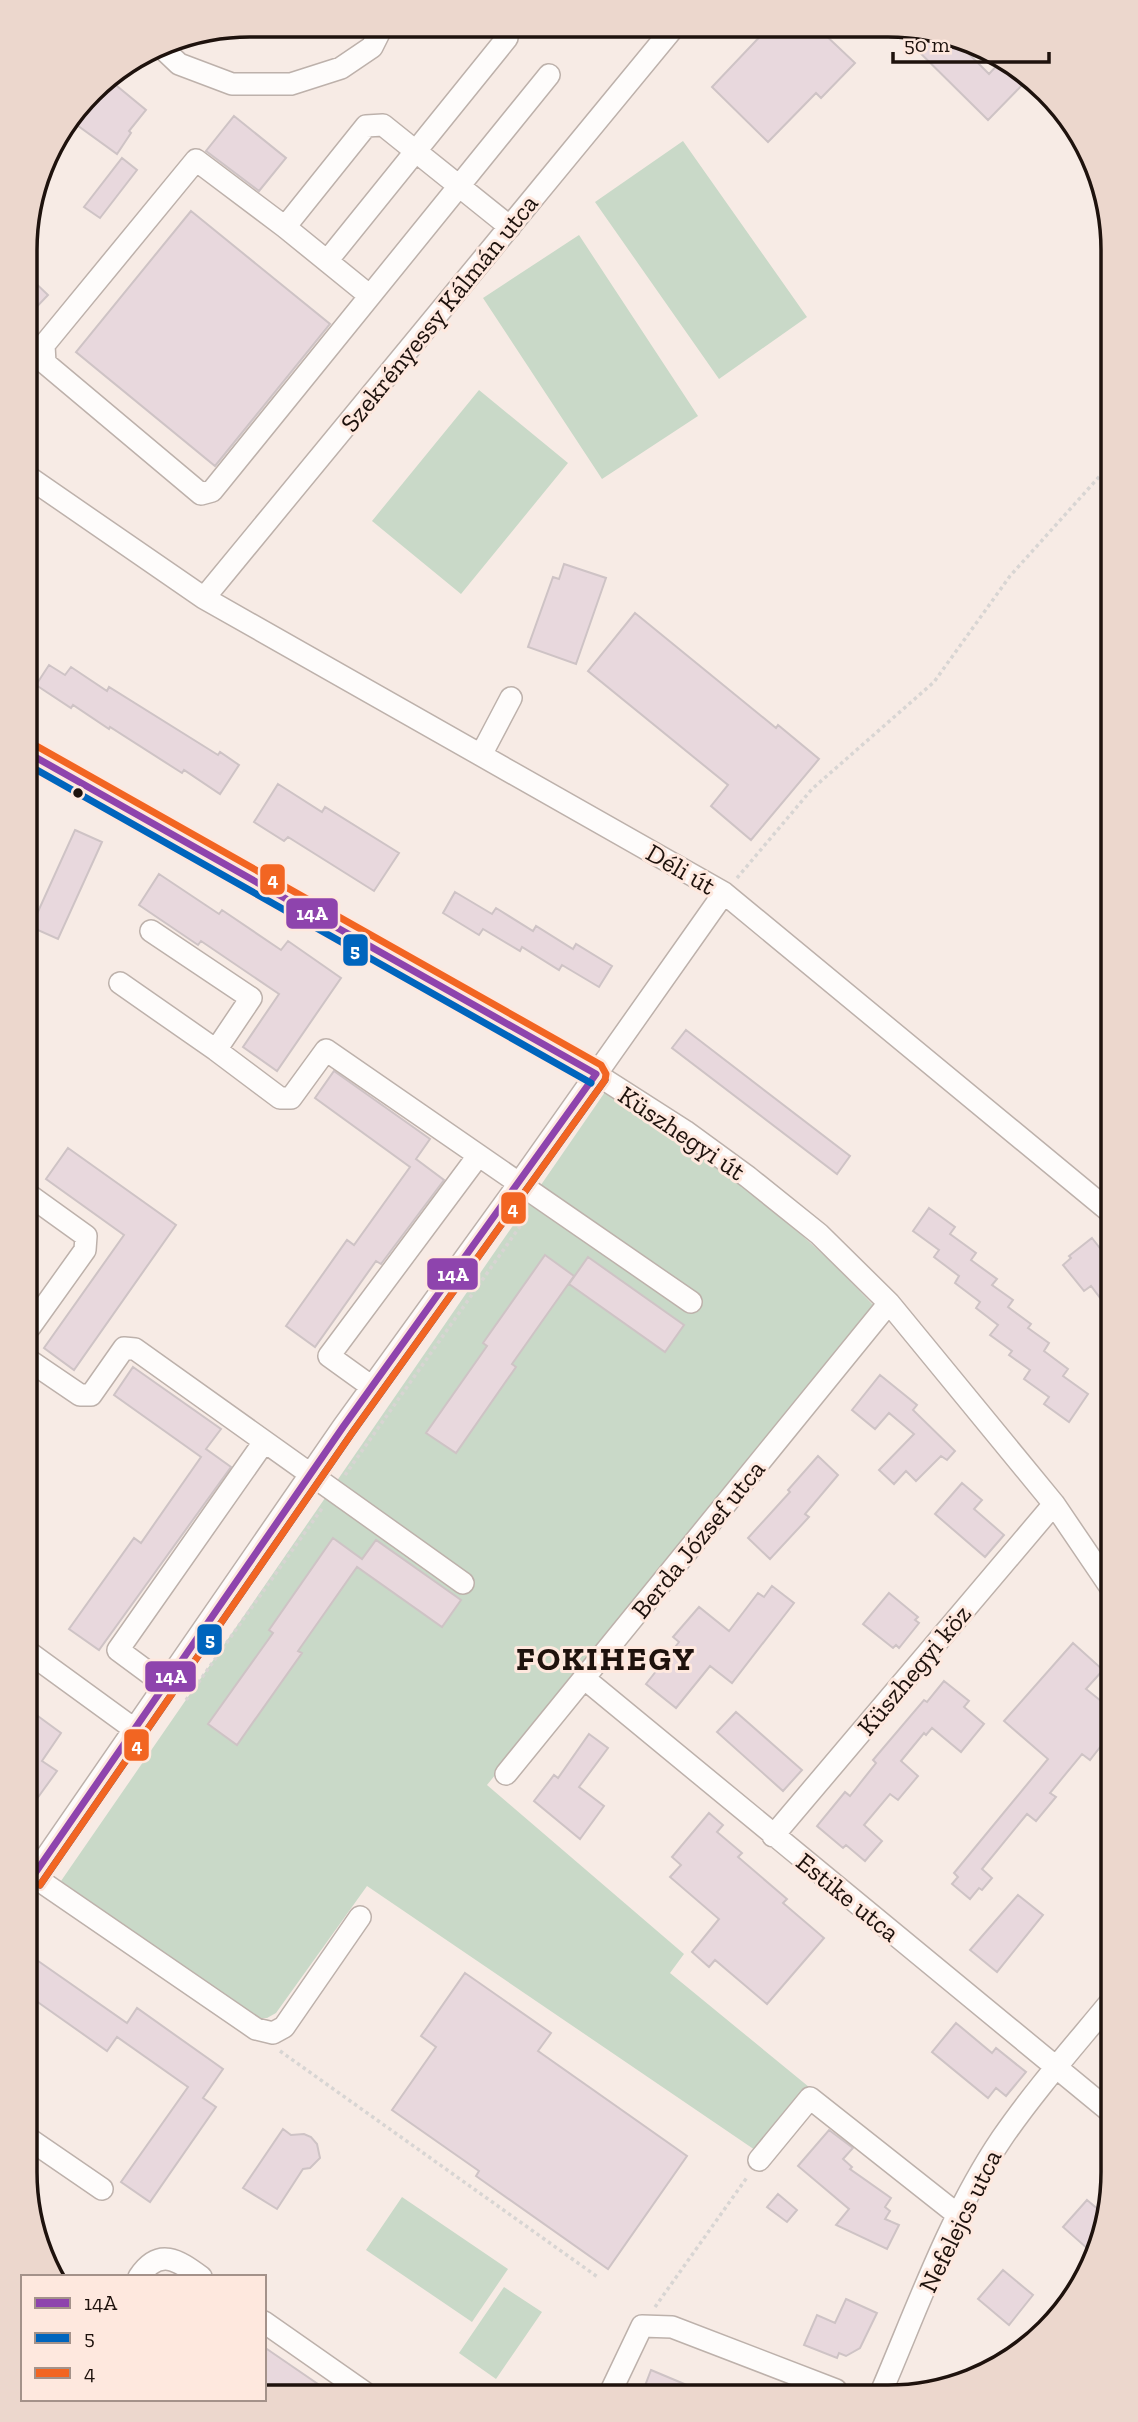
<svg xmlns="http://www.w3.org/2000/svg" width="1138" height="2422" font-family="'Zilla Slab',serif">
	<style>
		.green { fill: #c9d9c8 }
		.building { fill: #e8d8dd; stroke: #cec3c5; stroke-width: 2 }
		.lines { fill: none; stroke-linecap: round; stroke-linejoin: round }
		.minor-casing { stroke: #bdb1ab; stroke-width: 24 }
		.path { stroke: #d8d5d3; stroke-width: 3.5; stroke-dasharray: 3.5 3.5; stroke-linecap: butt }
		.minor { stroke: #fefcfb; stroke-width: 21 }
		.bus-1-casing { stroke: #fee8de; stroke-width: 12 }
		.bus-2-casing { stroke: #fee8de; stroke-width: 12 }
		.bus-3-casing { stroke: #fee8de; stroke-width: 12 }
		.bus-1 { stroke: #8e44ad; stroke-width: 7 }
		.bus-2 { stroke: #0065bd; stroke-width: 7 }
		.bus-3 { stroke: #f26522; stroke-width: 7 }
		.bus-dot { fill: #1e120d; stroke: #fee8de; stroke-width: 2.5 }
		.labels { text-anchor: middle; dominant-baseline: central; stroke-width: 6; stroke-linejoin: round; paint-order: stroke }
		.street-label { font-size: 26px; fill: #1e120d; stroke: #fee8de }
		.district-label { font-size: 33px; font-weight: bold; letter-spacing: 2px; fill: #1e120d; stroke: #fee8de }
		.rim { fill: none; stroke: #1e120d; stroke-width: 3.5 }
		.line-badge { stroke: #fee8de; stroke-width: 2.5 }
		.badge-label { font-size: 19px; text-anchor: middle; font-weight: bold; fill: #fff }
	</style>
	<rect width="100%" height="100%" fill="#f7ebe5"/>
	<path class="green" d="M683,141L807,317L719,379L595,202Z
		M579,235L698,416L602,479L483,298Z
		M479,390L568,463L461,594L372,521Z
		M605,1092C678,1138 752,1189 815,1247C836,1266 856,1287 876,1308L487,1785L684,1954L670,1973L809,2087L755,2150L367,1886L276,2013L267,2018H257L61,1881Z
		M402,2197L508,2269L472,2322L366,2250Z
		M504,2287L542,2312L496,2379L459,2353Z"/>
	<path class="building" d="M768,28H818L855,63L821,98L816,93L768,142L712,87Z
		M896,29H932L955,40L989,74L1000,62L1030,77L988,120Z
		M106,77L146,110L129,131L131,133L117,154L70,120L101,81Z
		M234,116L286,158L259,191L206,151Z
		M122,158L137,170L100,218L84,207Z
		M191,211L330,324L215,466L76,352Z
		M27,275L48,295L27,317Z
		M564,564L606,578L576,664L528,647L553,577L559,579Z
		M635,613L776,728L778,725L819,759L751,840L711,806L728,785L588,671Z
		M49,665L65,675L71,667L107,691L109,687L218,755L220,752L239,765L220,794L184,770L182,773L110,727L109,729L73,705L71,708L36,685Z
		M278,784L322,812L325,807L399,853L374,891L288,837L284,841L254,822Z
		M75,830L102,842L58,939L31,927Z
		M159,874L219,914L222,910L281,950L288,941L341,978L277,1071L243,1047L279,994L201,941L198,945L139,905Z
		M455,892L492,914L496,908L533,931L536,926L573,949L576,944L612,966L599,987L562,965L559,970L522,947L520,951L483,929L479,935L443,913Z
		M686,1030L850,1156L837,1174L672,1048Z
		M334,1071L430,1139L416,1159L444,1180L381,1264L376,1261L315,1347L286,1326L347,1240L354,1245L410,1167L315,1098Z
		M68,1148L176,1225L74,1370L44,1348L124,1235L46,1179Z
		M929,1208L955,1227L950,1234L976,1253L971,1260L997,1279L992,1285L1013,1300L1008,1307L1031,1324L1028,1328L1049,1343L1044,1351L1068,1369L1063,1376L1088,1394L1069,1422L1044,1404L1049,1397L1024,1379L1030,1370L1009,1355L1012,1351L990,1335L998,1325L976,1308L980,1302L955,1283L959,1276L934,1257L939,1250L913,1231Z
		M1092,1238L1103,1252L1110,1246V1311L1091,1286L1084,1291L1063,1265L1071,1258L1069,1256Z
		M545,1255L574,1276L512,1364L516,1367L456,1453L426,1433L487,1346L483,1343Z
		M588,1257L684,1325L665,1352L569,1284Z
		M133,1367L221,1429L206,1449L231,1467L99,1650L69,1629L134,1538L141,1543L201,1457L114,1395Z
		M880,1375L917,1405L913,1410L955,1451L947,1460L941,1456L916,1481L906,1471L894,1484L879,1470L914,1434L889,1413L875,1429L852,1410Z
		M818,1456L838,1475L805,1514L809,1517L770,1559L748,1538L790,1492L788,1490Z
		M962,1483L982,1500L974,1509L1004,1535L985,1557L935,1514Z
		M333,1538L362,1559L376,1540L461,1600L442,1627L357,1567L298,1651L302,1653L237,1745L208,1724L273,1633L269,1630Z
		M772,1586L794,1603L732,1683L710,1666L676,1708L646,1684L679,1642L673,1637L699,1607L729,1631L758,1593L764,1597Z
		M889,1593L918,1617L915,1620L919,1623L899,1648L896,1645L893,1648L863,1624Z
		M1073,1643L1103,1670L1086,1689L1111,1709V1733L1090,1760L1082,1754L1050,1793L1056,1797L1036,1821L1027,1814L982,1869L992,1878L982,1890L979,1888L970,1899L952,1884L958,1877L954,1873L1048,1759L1004,1721Z
		M944,1681L969,1701L964,1707L984,1724L961,1752L932,1728L926,1735L924,1733L901,1761L918,1776L898,1800L890,1794L864,1825L882,1841L865,1861L846,1845L843,1848L817,1826L845,1792L850,1796L876,1763L873,1760L924,1700L927,1702Z
		M31,1711L61,1733L42,1761L57,1771L31,1807Z
		M736,1712L802,1770L783,1791L717,1732Z
		M589,1734L608,1748L579,1787L604,1806L580,1839L534,1801L554,1775L558,1778Z
		M709,1813L723,1825L717,1832L742,1853L738,1857L787,1899L783,1903L824,1938L767,2004L715,1960L709,1967L692,1952L719,1919L670,1877L681,1865L672,1857Z
		M1018,1895L1043,1915L997,1972L970,1950Z
		M31,1956L127,2023L137,2008L223,2069L203,2098L216,2107L150,2202L121,2182L188,2087L117,2037L107,2051L32,1998Z
		M465,1973L551,2033L538,2051L687,2156L608,2269L476,2176L479,2171L392,2110L436,2047L421,2036Z
		M956,2023L992,2053L996,2048L1026,2072L1006,2096L996,2088L988,2098L932,2052Z
		M283,2129L291,2135L304,2134L311,2137L317,2144L320,2158L310,2168L303,2169L277,2209L243,2188Z
		M829,2130L853,2148L843,2159L852,2167L850,2169L891,2198L885,2207L890,2211L885,2219L899,2225L887,2249L836,2225L849,2209L798,2166Z
		M778,2194L797,2210L787,2222L767,2207Z
		M1087,2200L1106,2216L1097,2257L1063,2227Z
		M1003,2270L1033,2295L1009,2325L978,2299Z
		M846,2299L877,2313L860,2348L846,2356L839,2353L837,2358L804,2345L817,2315L835,2323Z
		M264,2347L331,2393H264Z
		M651,2370L701,2391H643Z"/>
	<g class="lines">
		<defs>
			<path id="minor" d="M159,45L179,64L232,84H291L341,68L372,47L383,25
				M285,227L196,160L44,345L45,363L201,494L212,491L549,75
				M327,261L507,38
				M370,296L285,227L366,126L383,125L510,227
				M27,476L204,598L724,893L1109,1211
				M204,598L674,27
				M28,753L596,1074L685,1131L748,1177L819,1234L889,1303L1054,1504L1111,1588
				M481,755L511,698
				M151,931L251,998L216,1050L280,1098H291L326,1050L691,1302
				M120,983L216,1050
				M29,1195L86,1236L85,1250L30,1327
				M30,1361L80,1395H91L124,1348L135,1349L463,1583
				M372,1387L329,1356L478,1156
				M31,1654L134,1729
				M585,1679L1113,2114
				M164,1684L118,1650L264,1442
				M506,1774L889,1303
				M773,1836L1054,1504
				M33,1876L256,2029L273,2033L284,2027L360,1917
				M31,1879L343,1427L518,1185L724,893
				M32,2141L102,2189
				M759,2160L810,2098L958,2215
				M139,2277C159,2247 178,2260 201,2277
				M264,2322L364,2392
				M882,2390C918,2306 950,2215 1002,2138C1035,2090 1075,2045 1112,2000
				M611,2391L642,2326L672,2327L836,2390"/>
		</defs>
		<use href="#minor" class="minor-casing"/>
		<path class="path" d="M737,878L812,789L934,682L1010,576L1107,468
			M345,1475L528,1215
			M186,1700L323,1507
			M280,2051L599,2278
			M655,2307L748,2176"/>
		<use href="#minor" class="minor"/>
		<defs>
			<path id="bus-1" d="M28,753L596,1074
				M31,1879L343,1427L596,1074"/>
			<path id="bus-2" d="M28,765L591,1083
				M40,1885L352,1433L605,1080"/>
			<path id="bus-3" d="M33,744L601,1065L606,1074L605,1080L352,1433L40,1885"/>
		</defs>
		<use href="#bus-1" class="bus-1-casing"/>
		<use href="#bus-2" class="bus-2-casing"/>
		<use href="#bus-3" class="bus-3-casing"/>
		<use href="#bus-1" class="bus-1"/>
		<use href="#bus-2" class="bus-2"/>
		<use href="#bus-3" class="bus-3"/>
	</g>
	<circle class="bus-dot" cx="78" cy="793" r="6"/>
	<g class="labels">
		<g class="street-label">
			<text transform="translate(439 313) rotate(-51)">Szekrényessy Kálmán utca</text>
			<text transform="translate(681 869) rotate(30)">Déli út</text>
			<text transform="translate(682 1133) rotate(34)">Küszhegyi út</text>
			<text transform="translate(698 1539) rotate(-51)">Berda József utca</text>
			<text transform="translate(914 1670) rotate(-50)">Küszhegyi köz</text>
			<text transform="translate(848 1897) rotate(39)">Estike utca</text>
			<text transform="translate(960 2221) rotate(-64)">Nefelejcs utca</text>
		</g>
		<g class="district-label">
			<text x="606" y="1658">FOKIHEGY</text>
		</g>
	</g>
	<path d="M0 0H1138V2422H0ZM250 37H888A213 213 0 0 1 1101 250V2172A213 213 0 0 1 888 2385H250A213 213 0 0 1 37 2172V250A213 213 0 0 1 250 37Z" fill="#ecd7cd" fill-rule="evenodd"/>
	<path class="rim" d="M250 37H888A213 213 0 0 1 1101 250V2172A213 213 0 0 1 888 2385H250A213 213 0 0 1 37 2172V250A213 213 0 0 1 250 37Z"/>
	<g class="line-badge">
		<rect x="259" y="863" width="27" height="33" rx="7" fill="#f26522"/>
		<rect x="285" y="897" width="54" height="33" rx="7" fill="#8e44ad"/>
		<rect x="342" y="933" width="27" height="34" rx="7" fill="#0065bd"/>
		<rect x="500" y="1191" width="27" height="34" rx="7" fill="#f26522"/>
		<rect x="426" y="1257" width="53" height="34" rx="7" fill="#8e44ad"/>
		<rect x="196" y="1623" width="27" height="33" rx="7" fill="#0065bd"/>
		<rect x="144" y="1660" width="53" height="33" rx="7" fill="#8e44ad"/>
		<rect x="123" y="1728" width="27" height="34" rx="7" fill="#f26522"/>
	</g>
	<g class="badge-label">
		<text x="273" y="886">4</text>
		<text x="312" y="920">14A</text>
		<text x="355" y="957">5</text>
		<text x="513" y="1215">4</text>
		<text x="453" y="1281">14A</text>
		<text x="210" y="1646">5</text>
		<text x="171" y="1683">14A</text>
		<text x="137" y="1752">4</text>
	</g>
	<rect x="21" y="2275" width="245" height="126" fill="#fee8de" stroke="#a4928a" stroke-width="2"/>
	<rect x="35" y="2298" width="35" height="10" fill="#8e44ad" stroke="#a4928a" stroke-width="2"/>
	<text x="84" y="2310" font-size="21" fill="#1e120d">14A</text>
	<rect x="35" y="2333" width="35" height="10" fill="#0065bd" stroke="#a4928a" stroke-width="2"/>
	<text x="84" y="2345" font-size="21" fill="#1e120d">5</text>
	<rect x="35" y="2368" width="35" height="10" fill="#f26522" stroke="#a4928a" stroke-width="2"/>
	<text x="84" y="2380" font-size="21" fill="#1e120d">4</text>
	<path d="M893 52v10h156v-10" fill="none" stroke="#1e120d" stroke-width="3.5"/>
	<text x="904" y="52" font-size="21" fill="#1e120d" stroke="#fee8de" stroke-width="5" paint-order="stroke">50 m</text>
</svg>
